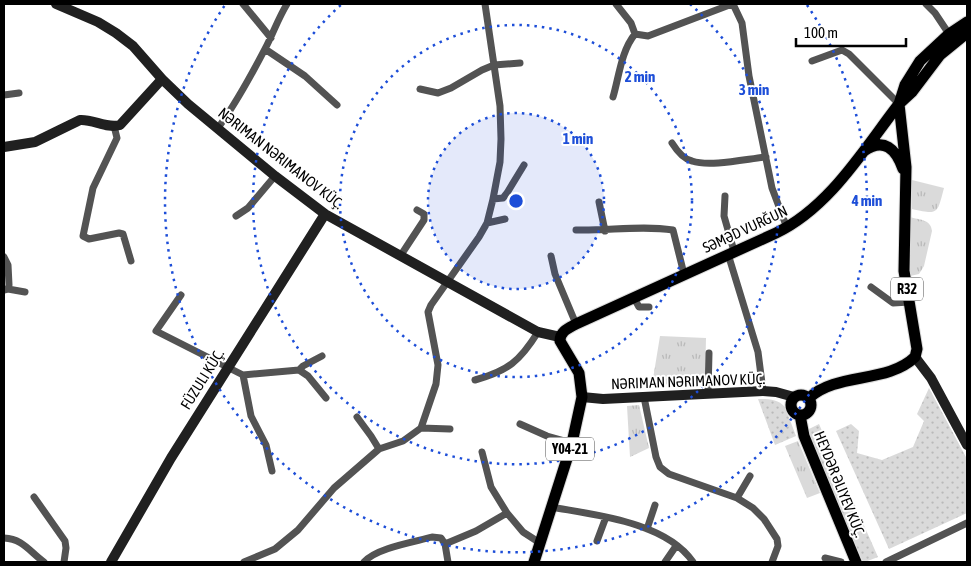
<svg xmlns="http://www.w3.org/2000/svg" width="971" height="566" font-family="'Asap Condensed',sans-serif">
	<style>
		.grass { fill: url(#grass-tufts) }
		.park { fill: url(#park-dots) }
		.lines { fill: none; stroke-linecap: round; stroke-linejoin: round }
		.primary-casing { stroke: #dbdbdb; stroke-width: 13 }
		.street { stroke: #535353; stroke-width: 7 }
		.secondary { stroke: #202020; stroke-width: 10 }
		.primary { stroke: #000; stroke-width: 11 }
		.ring { fill: none; stroke: #1d4ed8; stroke-width: 2.5; stroke-dasharray: 2.5 5 }
		.labels { text-anchor: middle; dominant-baseline: central; stroke-width: 4; stroke-linejoin: round; paint-order: stroke }
		.shield { fill: #fff; stroke: #4c4c4c; stroke-width: 1 }
		.shield-label { font-size: 14px; font-weight: bold; fill: #000 }
		.street-label { font-size: 15px; fill: #000; stroke: #fff }
		.centre { fill: #1d4ed8; stroke: #fff; stroke-width: 2.5 }
		.ring-label { font-size: 15px; text-anchor: middle; font-weight: bold; fill: #1d4ed8; stroke: #fff; stroke-width: 4; stroke-linejoin: round; paint-order: stroke }
	</style>
	<defs>
		<pattern id="grass-tufts" width="24" height="20" patternUnits="userSpaceOnUse" patternTransform="scale(1.25)"><rect width="24" height="20" fill="#dadada"/><path d="M3 7l-1-3M5 7V3M7 7l1-3M15 17l-1-3M17 17v-4M19 17l1-3" fill="none" stroke="#b9b9b9"/></pattern>
		<pattern id="park-dots" width="8" height="8" patternUnits="userSpaceOnUse" patternTransform="scale(1.25)"><rect width="8" height="8" fill="#dadada"/><path d="M2 2h.1M6 6h.1" fill="none" stroke="#b9b9b9" stroke-width="1.8" stroke-linecap="round"/></pattern>
	</defs>
	<rect width="100%" height="100%" fill="#fff"/>
	<path class="grass" d="M912,180L944,188C937,214 939,215 912,209Z
		M910,217C919,220 931,219 932,231L924,266L919,274L910,276Z
		M660,336L706,338L705,383L652,385Z
		M639,405L649,448L630,457L627,406Z
		M798,441L820,493L807,498L785,446Z"/>
	<path class="park" d="M929,388L967,459V513L889,549L836,431L851,424L859,431L857,453L882,460L913,447L924,421L917,414Z
		M758,399C769,399 778,399 785,407L796,436L775,445Z
		M819,424L878,557L865,562H863L805,431Z"/>
	<g class="lines">
		<defs>
			<path id="primary" d="M864,151C884,137 896,149 903,169
				M791 405a10 10 0 1 1 20 0a10 10 0 1 1-20 0Z
				M809,398C837,372 887,384 915,357L917,349L904,271L906,167L899,104L905,85L920,61L949,34L967,22
				M800,415L804,436L856,562
				M534,562L572,443L582,397L579,373L560,341C560,331 569,328 576,324L776,233C830,207 864,149 899,104L912,92L940,55L967,33"/>
		</defs>
		<use href="#primary" class="primary-casing"/>
		<path class="street" d="M243,4L271,38
			M616,4L631,23L635,34L648,36L732,4
			M733,4L742,23L749,76L772,188L787,228
			M926,4L935,13L949,34
			M265,49L305,76L337,105
			M812,61L842,50L849,54L899,104
			M420,89L438,93L451,88L482,70L494,65L520,63
			M4,95L19,93
			M613,97C619,77 621,51 635,34
			M114,126L117,138L93,188L83,236L89,239L119,233L123,234L131,261
			M218,128C237,102 252,74 267,45C274,31 279,17 287,4
			M672,143C677,151 683,159 692,161C710,167 746,159 766,157
			M725,196L724,216L734,251
			M493,199L503,198L507,193L524,165
			M599,202L605,231
			M236,216L248,208L275,176
			M487,223L505,219
			M576,230C608,231 642,225 673,230L684,274
			M728,254L758,352L763,391
			M401,255L424,220V214L417,210
			M551,256L555,274L576,324
			M4,257L8,265L9,285L8,289L4,290
			M871,287L893,303L909,302
			M8,289L25,292
			M181,295L156,331L243,375L299,370L303,366L322,356
			M634,298L639,307H649
			M299,370L308,376L326,398
			M243,375L251,416L266,445L272,471
			M475,380C508,371 520,361 538,332
			M708,393L709,353
			M644,397L656,457L660,467L669,474L737,498L753,508L764,519L777,539L778,546L772,562
			M357,417L371,436L379,449
			M520,424L547,436L572,443
			M421,428L450,429
			M482,452L491,487L507,513L523,532L540,543
			M34,497L65,541L66,548L64,562
			M737,498L750,476
			M551,507C595,515 666,522 693,562
			M647,529L655,505
			M4,538C23,539 29,551 44,562
			M597,541L606,517
			M445,544L476,531L507,513
			M825,558L841,562
			M244,562L275,549L298,530L334,488L379,449L403,441L421,428L436,384L438,365L428,312L431,305L479,237L487,223L493,199L500,162L501,139L500,106L485,4
			M364,562C376,548 414,542 432,537L441,538L445,544L448,562
			M665,562L676,546
			M886,562L967,523"/>
		<path class="secondary" d="M56,4L98,22L116,33L133,46L162,79L188,104L275,176L325,214L538,332L560,337
			M4,147L35,142L80,120C93,119 107,129 120,125L162,79
			M915,357L931,378L967,445
			M582,397L603,399L763,391L776,392L794,397
			M111,562L171,458L325,214"/>
		<use href="#primary" class="primary"/>
	</g>
	<circle cx="516" cy="201" r="88" fill="#1d4ed8" fill-opacity=".12"/>
	<g class="ring">
		<circle cx="516" cy="201" r="88"/>
		<circle cx="516" cy="201" r="176"/>
		<path d="M690 4A263 263 0 1 1 342 4"/>
		<path d="M807 5A351 351 0 1 1 225 5"/>
	</g>
	<g class="labels">
		<g class="shield">
			<rect x="891" y="277.5" width="32" height="23" rx="4"/>
			<rect x="546" y="437.5" width="48" height="23" rx="4"/>
		</g>
		<g class="shield-label">
			<text x="907" y="289">R32</text>
			<text x="570" y="449">Y04-21</text>
		</g>
		<g class="street-label">
			<text transform="translate(281 158) rotate(38)">NƏRIMAN NƏRIMANOV KÜÇ.</text>
			<text transform="translate(745 229) rotate(-25)">SƏMƏD VURĞUN</text>
			<text transform="translate(202 379) rotate(-58)">FÜZULI KÜÇ.</text>
			<text transform="translate(688 381) rotate(-2)">NƏRIMAN NƏRIMANOV KÜÇ.</text>
			<text transform="translate(840 484) rotate(68)">HEYDƏR ƏLIYEV KÜÇ.</text>
		</g>
	</g>
	<circle cx="516" cy="201" r="8" class="centre"/>
	<g class="ring-label">
		<text x="640" y="82">2 min</text>
		<text x="754" y="95">3 min</text>
		<text x="578" y="144">1 min</text>
		<text x="867" y="206">4 min</text>
	</g>
	<rect width="971" height="566" fill="none" stroke="#000000" stroke-width="10"/>
	<path d="M796 38v8h110v-8" fill="none" stroke="#000000" stroke-width="2.5"/>
	<text x="804" y="38" font-size="15" fill="#000000" stroke="#ffffff" stroke-width="4" paint-order="stroke">100 m</text>
</svg>
